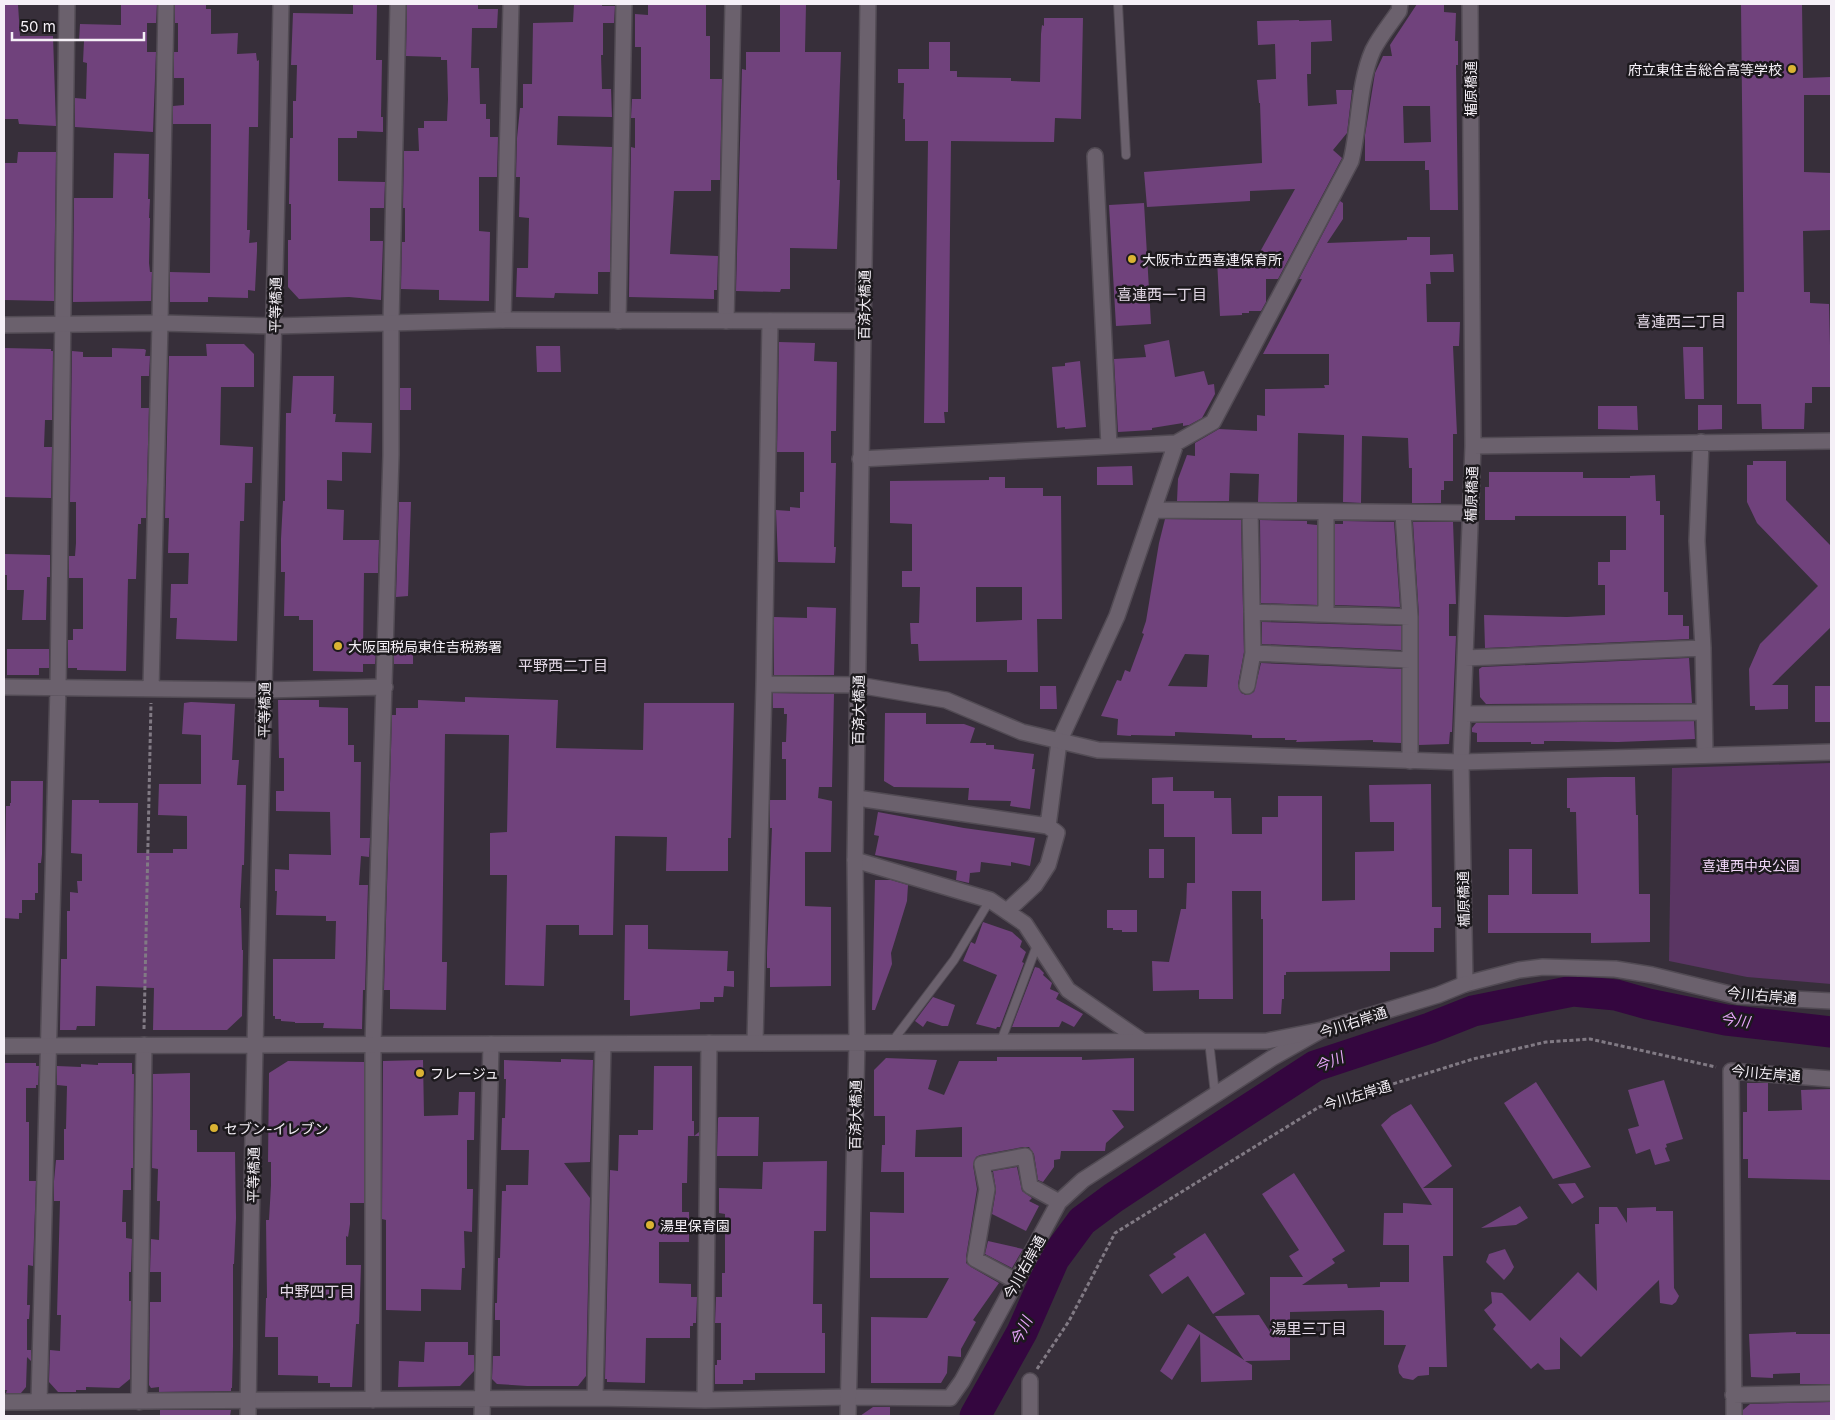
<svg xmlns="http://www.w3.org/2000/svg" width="1835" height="1420" font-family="Inter,'Noto Sans JP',sans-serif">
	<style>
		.green { fill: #5a3563 }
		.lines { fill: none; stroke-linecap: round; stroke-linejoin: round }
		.river { stroke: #34063f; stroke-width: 31 }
		.building { fill: #70427c; fill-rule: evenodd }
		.lane-casing { stroke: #524b54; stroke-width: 10 }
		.street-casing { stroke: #524b54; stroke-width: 18 }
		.secondary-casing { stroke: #524b54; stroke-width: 18 }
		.path { stroke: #817a84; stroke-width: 3; stroke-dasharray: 4 2.5; stroke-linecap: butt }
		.lane { stroke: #6b616d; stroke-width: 8 }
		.street { stroke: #6b616d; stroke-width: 15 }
		.secondary { stroke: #6b616d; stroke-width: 15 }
		.poi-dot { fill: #dab333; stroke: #1c191d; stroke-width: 2 }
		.labels { text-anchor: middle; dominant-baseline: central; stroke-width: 5; stroke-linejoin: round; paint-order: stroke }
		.poi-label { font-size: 14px; fill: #f5f0f7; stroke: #1c191d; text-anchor: start }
		.street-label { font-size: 14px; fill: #f5f0f7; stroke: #1c191d }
		.park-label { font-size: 14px; fill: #f0d6f8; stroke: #1c191d }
		.neighbourhood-label { font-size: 15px; fill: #e4d9e7; stroke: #1c191d }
		.water-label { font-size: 15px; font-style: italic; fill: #e9a7fb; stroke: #1c191d }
	</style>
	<rect width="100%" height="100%" fill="#372f3a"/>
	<path class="green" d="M1831,763V984L1747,977L1669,961L1672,768Z"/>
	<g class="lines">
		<path class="river" d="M975,1416L1022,1332L1054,1259L1082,1221L1113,1198L1181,1153L1315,1066L1430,1028L1473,1011L1573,991L1616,995L1648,1004L1726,1020L1831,1032"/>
	</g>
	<path class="building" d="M4,4H18L20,36H53L56,126L19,124L18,119H4Z
		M121,4H157L156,23H147V52H156L153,132L75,127V98L86,99L87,63L83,62L84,41H79L80,24L121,25Z
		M175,4H206V9H211V34L238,33L237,54L256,53L257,61L259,60L258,127H249L247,230H250L249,243L257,242V251L255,291L248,290V298L208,297V302H170V272L210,273L211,124H173V106L184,105V78H174V52H178V23H175Z
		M353,4H377L376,60H382L381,117H383V132L357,131V138H338V181L385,182L384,208H370V241H383L381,300L349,297L299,299L288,287V240H291V204H289L290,138H293V101H296L297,65H291L293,13L353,14Z
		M407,4H478V9H498L497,28H472L471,68H479L480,104H486V119H490V137H498L497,177H479V231L490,232L489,301L439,300V290L401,289L402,242H405V208H403L404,151H419L418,128H424V121H447L448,99L447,60H441V57L406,56Z
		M574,4H602V6H615L614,23H603V55H601L602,89H611L612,117L558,116L557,145L612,147L610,272H598V294L555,293L554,298L516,297L517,268H528L529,218L519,217L520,177H516L517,138L520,108H523V84H532L533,23L573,22Z
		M648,4H706V36H710V79H722L720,180H711V191H674L670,254L718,256L717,290H714V299L629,297L631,147L635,148V118H631L632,99H641V47H635V14L648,15Z
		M780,4H806L805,52H841L837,168V180H840L837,249L790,248V289H781L780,292L736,291L742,69L746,70V52H780Z
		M1417,4H1444V12L1456,13L1455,41H1458V65H1456L1458,210H1430L1429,170H1425V161H1365V135L1375,73L1383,56H1392L1390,45ZM1403,106H1430L1431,142L1404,143Z
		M1741,4H1802L1803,78L1831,77V95H1804V172L1831,173V230L1803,231L1804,292H1810V303L1829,304L1831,387H1812V403H1805L1804,429H1762L1761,404H1737V292H1744Z
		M1044,18H1083L1081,119L1055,118L1054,142L951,141L948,412H944L945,423H924L928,141H905V119H903L904,83H898V69H929V42H950V71H957V77L1011,78V81L1040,82L1041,34L1042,25L1044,26Z
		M1299,20V21L1331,20L1332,41L1311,42V74H1307L1308,106L1337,104L1336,90H1352L1347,133L1333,150L1342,158L1278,279H1266V302L1261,311H1249V313H1242V315L1220,316L1217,260L1256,259L1295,189L1250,191V201L1147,207L1144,172L1262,163L1260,103H1259L1257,80L1276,79L1275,44L1258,45L1257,21Z
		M18,152H56L54,301L4,300V163H17Z
		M114,153L149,154L148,199H150L149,218H150L149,263L150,272H152L151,301L73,302L74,198H113Z
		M1340,201L1343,203V219L1327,243L1407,240V237H1430V255L1453,254L1454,272H1430L1431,284H1426L1427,322H1460L1459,346H1453L1457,434H1453V481H1444V490H1441V503H1412V468H1409L1408,438L1362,436L1361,503L1343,502L1344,435L1298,433L1297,502H1258L1259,474L1230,473L1229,501H1177L1178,479L1187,455L1195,456V443L1219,429L1257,431V415L1265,416V389L1325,388L1324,385H1329V354H1263L1302,279H1299Z
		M1144,203L1151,324L1116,326L1109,205Z
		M1169,340L1175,377L1204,371L1208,385L1214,384L1215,394L1202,418L1189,425L1183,426V423L1152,428V430L1118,432L1114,359L1146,357L1144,345Z
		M779,342L815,343L814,361L837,362L836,431H831V463H836L834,547H836L835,563L778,562L776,510L790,511V507L800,508V492H804V452H777Z
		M206,344H244L254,354V387H221L220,445L253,447L252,483H245L244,521H240L237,641L176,639L177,618H170L171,584H188L189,553H168L169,518H165L169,356H207Z
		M536,346H560L561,372H537Z
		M1683,347H1703L1704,399H1685Z
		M4,348L51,349V351H53L52,420H45L44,447H52L51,498L4,497Z
		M112,348L144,349L146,350L145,356H150L149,376H141V408H149L146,518H141V524H138L136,579H128L126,671L77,670V668H68V640H73V629H83V578H69V556H75L76,543V502H70L72,351L83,352V357H112Z
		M1080,361L1086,427L1065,429V427L1057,428L1052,367L1065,366V363Z
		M293,376H334L333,414H336L335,422L372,423L371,453L342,452V481L327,480V509L344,510L343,540H379L378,573H364L363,650L376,651L375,664H363V672L313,671V620H299V616H284L285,572H281V539L283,501H285L286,413H291Z
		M400,388H411V410H400Z
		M1698,405H1722V429L1698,430Z
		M1598,406H1637L1638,430L1598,429Z
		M1753,461H1786V500L1831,546V627L1772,685H1788V709L1755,710V706H1750L1749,669L1760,644L1818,586L1757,523L1747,502V465H1753Z
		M1132,466L1133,485H1097V467Z
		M1489,472H1583V478H1630V476L1655,475L1656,501H1660V515H1664V592H1668V615H1683V626H1689V639L1485,648L1484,615L1567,617L1605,615V585H1598V562H1610V550H1626V516H1515V520H1485V487H1489Z
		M989,477H1005V488H1043V496H1061L1062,619H1037L1038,672H1007V660L919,661L918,644H911L910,623H919L920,587H902V571H912V524L890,523V481L989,480ZM976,587H1022V620L976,622Z
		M399,502H411L408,596L396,597Z
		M1165,519L1241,520L1244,652L1238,684L1241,693L1246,695L1254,692L1261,663L1401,669V743L1373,742V740L1296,742L1297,740H1285V738H1252V735L1175,732V736L1131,735V736L1117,735L1118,719L1101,716L1117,680L1121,681L1125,670L1130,672L1144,634L1142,633L1146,621L1159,543ZM1185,654L1209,655L1207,687L1168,686Z
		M1260,520L1307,521V524L1317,525V605L1261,603Z
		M1343,521L1394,522L1400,607L1335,605V524H1343Z
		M1413,522H1453L1456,604H1449V636H1456L1452,732H1450L1449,744L1419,745V616Z
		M4,554L50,555V577H47L46,620H22L24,590H7V575H4Z
		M807,607L836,608L834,675H774V617L807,618Z
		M1262,622L1401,626V650L1262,644Z
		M7,649H49V668H39V675H7Z
		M394,652H413V664H394Z
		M1689,658L1692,703L1486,704L1480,697L1479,669L1482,667Z
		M1040,686H1056L1057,709H1040Z
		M1815,686H1831V722H1815Z
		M773,693L834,694L832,787H819L818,798L832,801L831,852H805V906L831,907V986L770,987V968H767V953L772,828H770V800H786V759H782V742H786L787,714H784V708H773Z
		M465,697L558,700L556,748L643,750L644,703H734L731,838H728V871H666L667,837L615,836L613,935H579V925H546L544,986L505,985L507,875H490V833L507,832L509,735L445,734L442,962H447L446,1010L390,1009V990H384L392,715H396V708H418V700L465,702Z
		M278,700H319V707L348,708V745H354V762H361L360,838H370L369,857L361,856L359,885H368L365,990H363L362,1029L323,1028L324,1023H295V1022L281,1021V1019H275V1016H273V959H335L336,921H326V916L276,915L277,891H275V869L289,870V854L331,855L330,812L276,811V791H284V758H279Z
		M191,702L235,704L232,760H239L237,785H246L244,865H242L240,908H241L242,950H243L242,1016L227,1030H153L154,988L96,986L95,1026H77L76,1030H60L61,959H67V911H70V892L78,893L77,881H82V854L71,853L72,800H99V803H138L137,853H173V849H187V816L158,815L159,784H201V735L182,734L184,703Z
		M885,713H926V724H964L975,728L970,743H986V745H994V749L1034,754L1032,769H1035L1030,809L1010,806L1011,801L968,800L969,788L894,787L884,781Z
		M1694,721L1695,739L1618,742L1562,741H1544V744H1531V742H1477V733L1472,732V728L1476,723Z
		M1173,777V791H1214V798H1231L1232,834H1262V817H1278V796H1322V901L1355,900V852L1394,851V822H1370L1369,785L1431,784L1432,907H1441V928H1434V952H1390V971L1286,972V975H1284V999H1282L1281,1014H1263V919H1261V891H1232L1233,999H1199V990L1153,991L1152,961L1169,962L1181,909H1186L1187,883H1195V837H1164V804H1152V778Z
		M1604,777H1635L1636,815H1638L1639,894H1650V942L1591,943V933H1488V895H1509V849H1532V894H1578L1576,812H1570V808H1567V778Z
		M11,781H43L42,854L41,863H38V893H35V900H22V913H19V919L4,918L6,806H10V803H11Z
		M878,812L964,828L1035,838L1030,866L1011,862V866L981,862L980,872L970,873L969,883L956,880L957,871L875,855L879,836L874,835Z
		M1149,849H1164V878H1149Z
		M875,880H891L908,885L907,901L891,953L892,964L875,1010H872Z
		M1107,910H1137V932H1122V930H1113V928H1107Z
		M983,922L1012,932L1022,941L1020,947L1026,952L1022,962L1024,963L1000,1027H997L996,1029L976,1024L997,975L963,961L971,942L975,944Z
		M625,925H648V949L728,951L727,971H734V987L724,986L723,997H714V1002H700V1009L630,1016V1000H624Z
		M1035,967L1039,968L1044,973L1043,975L1052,983L1050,989L1059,993L1056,999L1083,1014L1074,1027L1062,1021L1059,1027H1012Z
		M933,997L955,1005L948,1026H942L927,1021L923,1027L915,1021Z
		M997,1057H1082V1060L1134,1058V1111L1112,1110L1124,1127L1106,1143L1105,1151H1061L1060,1159L1054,1160V1167L1043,1182L1038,1180L1034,1154L1029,1147H1023L980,1155L976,1157L973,1165L977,1189L966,1257V1263L971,1267L999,1283L973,1320L976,1322L961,1349V1357L948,1356L947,1373L941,1383H871V1317L927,1318L949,1278H870V1212L904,1213V1172H881L882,1145H885V1116H874V1070L886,1058L937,1060L928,1089L944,1095L959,1061H997ZM962,1127V1157H915L916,1130Z
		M561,1059L593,1060L590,1162L564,1163L590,1198L586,1376L578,1386H527L497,1384L492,1379L493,1356H500V1320H495V1303H497L498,1258H500L502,1191H506V1185H528L529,1150H501L502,1118H505L506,1079H504V1060L561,1062Z
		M423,1060L424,1116L458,1115L459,1092H475L474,1140H467V1189H473L472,1232L464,1231L465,1268H462L461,1290L421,1289V1311L386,1310V1220L382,1219L383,1061Z
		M288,1061L364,1062V1203H350V1224L348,1237L346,1236V1265H361L359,1324H356L352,1387H330V1383H318V1376L278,1375V1337H265L266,1298H267L266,1220H269L271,1185V1162H268L269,1073Z
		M4,1063H36V1066H39L38,1085H36V1088H26V1122H29V1181H36L33,1266L28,1265L27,1305H30L29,1319H27V1350H31V1361L27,1357L26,1387L21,1393H6L7,1390H4Z
		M98,1063H132V1074H134L133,1168H131V1190H123L122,1222H126V1238L132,1239L131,1272H129V1301H131L130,1379L119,1388L86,1387V1390H76V1392H58L49,1382L50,1350L60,1351L61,1315H57L60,1201H54V1181L56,1160H64V1129H66L67,1086L57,1085V1066L81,1067V1064L98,1065Z
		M654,1066H692V1121H694V1136L699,1132V1136H688L687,1183H682V1212H689V1242H659V1283L691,1284V1297H697L696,1323H693V1326H690V1338H646L645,1383L607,1382V1379H605L610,1170L618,1171L619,1135H638V1130H653Z
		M190,1073V1130H197V1152H235L236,1218L234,1264H233V1347L232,1388H231V1391L159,1392V1387L151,1388L149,1385L150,1302H161V1272H150L151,1239L159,1240L160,1201H157L158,1169L152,1168L153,1074Z
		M1664,1080L1683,1139L1666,1144L1667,1147L1665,1148L1670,1161L1655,1165L1650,1149L1636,1154L1628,1129L1639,1126L1628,1090Z
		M1536,1082L1591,1167L1553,1179L1504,1103Z
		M1747,1083H1768V1111L1802,1110L1801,1090L1831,1089V1180L1748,1178V1159H1743V1112H1747Z
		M1411,1104L1452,1166L1423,1188H1453V1256H1443L1447,1367H1429V1375L1418,1376L1413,1380L1403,1378L1399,1373L1398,1366L1406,1345H1384V1311L1381,1310L1290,1312V1360L1245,1361L1252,1365V1380L1201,1382L1200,1334L1172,1380L1160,1371L1188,1324L1244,1360L1215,1316L1259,1315L1270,1332V1277H1303L1289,1256L1299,1250L1262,1194L1294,1173L1345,1251L1332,1259L1335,1263L1302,1285L1347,1284L1348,1288L1380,1287V1282H1409V1245H1383L1384,1213H1403V1203L1432,1205L1381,1125L1392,1115Z
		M719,1117H759L758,1156H717L718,1118Z
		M827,1161L826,1231H814L813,1304H822V1333H825V1373H755V1380H743V1384H715V1365H717V1360H721V1323H715L716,1297H722V1273H725V1214L719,1213V1188L762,1189L763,1162Z
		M1017,1167L1022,1191L1032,1198L1029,1201L1039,1206L1026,1231L992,1214L996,1190L993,1171Z
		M1575,1183L1584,1197L1572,1204L1558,1184Z
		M1520,1206L1528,1218L1516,1225L1481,1228Z
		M1599,1207H1617L1627,1223V1208L1656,1207V1211H1673L1674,1288L1679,1296L1676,1302L1672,1305L1660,1303L1659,1280L1581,1357L1560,1337V1369L1545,1370L1538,1363L1531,1369L1493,1329L1496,1325L1484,1310L1492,1303L1491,1292L1502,1293L1530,1321L1578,1272L1597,1291L1595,1224H1599Z
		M1205,1233L1245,1294L1213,1314L1188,1276L1162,1294L1149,1275L1176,1257L1173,1254Z
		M988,1241L1023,1249L1012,1268L985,1254Z
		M1505,1249L1514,1267L1511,1272L1504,1280L1486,1262L1489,1254Z
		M1796,1332V1334H1831V1384H1800V1373L1773,1374V1378L1751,1377L1749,1334Z
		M425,1342H468V1355H474V1371L460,1386L398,1387L399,1361L424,1362Z
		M1831,1402V1416H1743V1410L1750,1404Z
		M873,1407H890V1416H860Z
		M160,1410H231L230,1416H160Z"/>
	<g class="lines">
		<defs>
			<path id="lane" d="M1118,4L1126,155
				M1001,1041L1037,945
				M1209,1041L1215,1094
				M892,1042L954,960L990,900"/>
			<path id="street" d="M1470,4L1473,446L1461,762L1465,984L1519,970L1543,967L1615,969L1652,975L1738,996L1831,1001
				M1095,156L1109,446
				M503,320L511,4
				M618,321L624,4
				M726,321L733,4
				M1701,442L1697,541L1703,648L1705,755
				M1473,446L1831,441
				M860,459L1176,443L1213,422L1351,161C1360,125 1358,84 1373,50C1380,36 1391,23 1399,11L1400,4
				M1154,510L1470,513
				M1326,512V614
				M1403,513L1410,617V761
				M1252,612L1410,617
				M1253,653L1410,660
				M1465,658L1703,648
				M764,684L858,685
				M1247,686L1253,653L1250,511
				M4,687L264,690L385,687
				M151,688L160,323L166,4
				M1463,714L1704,712
				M857,798L1048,826L1057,833L1048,865L1035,885L1007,911
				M1048,826L1059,742L1117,616L1176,443
				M855,860L990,900L1025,924L1068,990L1142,1041
				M755,1042L764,684L770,321
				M1016,1281L975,1259L987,1189L982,1164L1025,1156L1030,1186L1059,1202
				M1030,1381V1416
				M1733,1395L1831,1393
				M595,1398L603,1044
				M373,1400V1044L391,455V322L398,4
				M705,1400L709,1043
				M4,1402L595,1398L705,1400L849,1397L950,1398L962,1381L1059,1202L1083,1180L1272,1058L1318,1032
				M39,1402L58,688L67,4
				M139,1402L144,1045
				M482,1416L491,1044
				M1734,1416L1731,1071L1831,1079"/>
			<path id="secondary" d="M4,325L160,323L275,326L503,320L864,321
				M858,685L946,700L1022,732L1098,750L1461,762L1831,752
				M4,1046L1267,1041L1322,1030L1438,995L1465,984
				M248,1416C254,945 272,475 281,4
				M848,1416L857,1043L855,860L868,4"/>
		</defs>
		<use href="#lane" class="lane-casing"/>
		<use href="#street" class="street-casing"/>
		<use href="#secondary" class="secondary-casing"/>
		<path class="path" d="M144,1029L151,703
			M1037,1369L1069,1321L1115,1233L1319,1107L1473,1059L1546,1042L1590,1039L1716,1067"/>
		<use href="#lane" class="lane"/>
		<use href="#street" class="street"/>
		<use href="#secondary" class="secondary"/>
	</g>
	<g class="poi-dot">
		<circle cx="1792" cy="69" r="5"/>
		<circle cx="1132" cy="259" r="5"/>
		<circle cx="338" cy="646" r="5"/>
		<circle cx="420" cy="1073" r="5"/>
		<circle cx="214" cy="1128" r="5"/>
		<circle cx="650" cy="1225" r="5"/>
	</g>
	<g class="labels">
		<g class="poi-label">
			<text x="1782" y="69" text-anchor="end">府立東住吉総合高等学校</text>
			<text x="1142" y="259">大阪市立西喜連保育所</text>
			<text x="348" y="646">大阪国税局東住吉税務署</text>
			<text x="430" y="1073">フレージュ</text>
			<text x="224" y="1128">セブン-イレブン</text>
			<text x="660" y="1225">湯里保育園</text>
		</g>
		<g class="street-label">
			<text transform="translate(1470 89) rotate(-90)">楯原橋通</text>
			<text transform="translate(275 305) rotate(-89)">平等橋通</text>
			<text transform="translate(864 305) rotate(-89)">百済大橋通</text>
			<text transform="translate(1471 494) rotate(-88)">楯原橋通</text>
			<text transform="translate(264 710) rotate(-89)">平等橋通</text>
			<text transform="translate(858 710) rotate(-89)">百済大橋通</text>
			<text transform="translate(1463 899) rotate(-91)">楯原橋通</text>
			<text transform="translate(1762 995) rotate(5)">今川右岸通</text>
			<text transform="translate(1353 1022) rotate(-18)">今川右岸通</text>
			<text transform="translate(1766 1073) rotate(5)">今川左岸通</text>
			<text transform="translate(1357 1095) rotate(-17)">今川左岸通</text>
			<text transform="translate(855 1115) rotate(-89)">百済大橋通</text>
			<text transform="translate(253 1175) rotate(-89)">平等橋通</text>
			<text transform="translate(1024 1267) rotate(-61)">今川右岸通</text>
		</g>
		<g class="park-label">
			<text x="1751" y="865">喜連西中央公園</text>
		</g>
		<g class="neighbourhood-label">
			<text x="1162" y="294">喜連西一丁目</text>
			<text x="1681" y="321">喜連西二丁目</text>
			<text x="563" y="665">平野西二丁目</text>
			<text x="317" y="1291">中野四丁目</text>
			<text x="1309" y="1328">湯里三丁目</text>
		</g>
		<g class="water-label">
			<text transform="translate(1735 1020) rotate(8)">今川</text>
			<text transform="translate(1329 1062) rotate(-22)">今川</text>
			<text transform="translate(1021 1331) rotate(-64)">今川</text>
		</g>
	</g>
	<rect width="1835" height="1420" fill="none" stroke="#f5f0f7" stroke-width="10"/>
	<path d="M12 32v8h132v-8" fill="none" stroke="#f5f0f7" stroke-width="2.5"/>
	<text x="20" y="32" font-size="15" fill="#f5f0f7" stroke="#1c191d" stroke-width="4" paint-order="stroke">50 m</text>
</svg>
